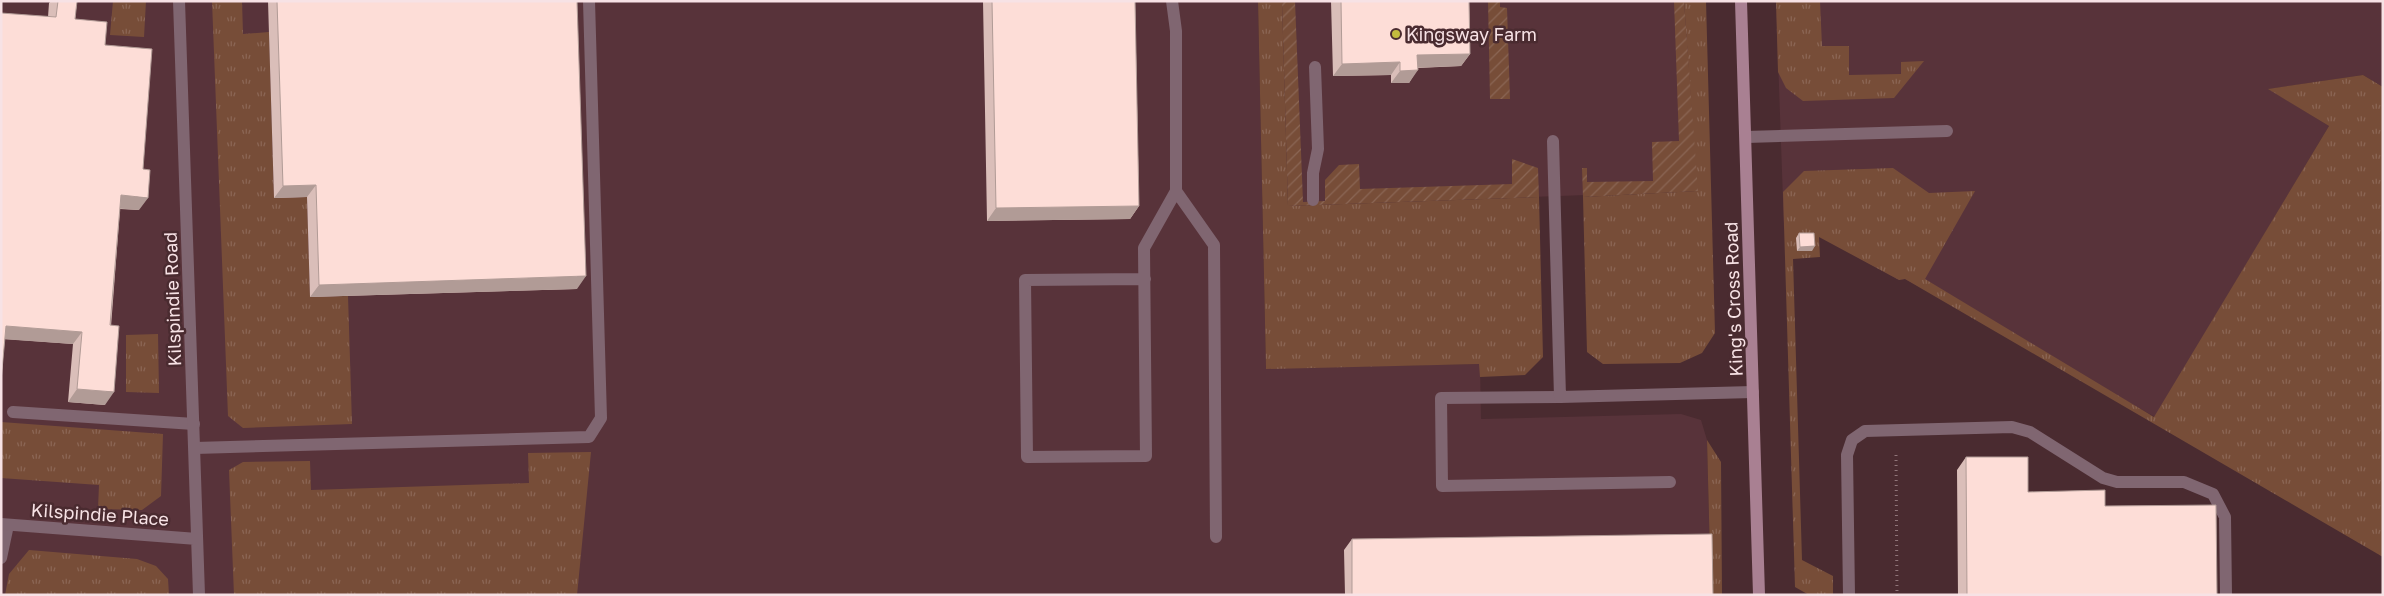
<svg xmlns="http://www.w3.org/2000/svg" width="2384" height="596" font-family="'Golos Text',sans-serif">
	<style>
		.built { fill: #58333a }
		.grass { fill: url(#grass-tufts) }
		.garden { fill: url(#garden-furrows) }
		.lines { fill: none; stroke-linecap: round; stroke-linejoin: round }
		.path { stroke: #907579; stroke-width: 3; stroke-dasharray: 1 4; stroke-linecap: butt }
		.lane { stroke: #806671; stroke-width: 12 }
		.street { stroke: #806671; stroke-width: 12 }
		.secondary { stroke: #a98092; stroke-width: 12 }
		.wall { fill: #dabeb9 }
		.shaded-wall { fill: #b19b96 }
		.building { fill: #fdddd7; stroke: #b19b96 }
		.poi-dot { fill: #c4bc3e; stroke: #4a2b30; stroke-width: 2 }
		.labels { text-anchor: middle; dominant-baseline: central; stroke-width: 5; stroke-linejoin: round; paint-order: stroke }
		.poi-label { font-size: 18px; fill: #f7e2e5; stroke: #4a2b30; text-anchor: start }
		.street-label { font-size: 18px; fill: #f7e2e5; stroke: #4a2b30 }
	</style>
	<defs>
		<pattern id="grass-tufts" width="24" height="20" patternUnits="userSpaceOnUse" patternTransform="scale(1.25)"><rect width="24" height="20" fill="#774d38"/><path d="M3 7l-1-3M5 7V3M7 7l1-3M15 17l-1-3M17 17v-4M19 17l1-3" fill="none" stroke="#8b6655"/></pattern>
		<pattern id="garden-furrows" width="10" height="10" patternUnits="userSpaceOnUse" patternTransform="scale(1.25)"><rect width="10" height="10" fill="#774d38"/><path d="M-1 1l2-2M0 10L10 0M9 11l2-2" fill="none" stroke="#8b6655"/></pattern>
	</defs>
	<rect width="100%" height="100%" fill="#4a2b30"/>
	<path class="built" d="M1,1H1258L1266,368L1480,364L1481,419L1681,414L1701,420L1707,440L1711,595H1Z
		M1282,1H1684L1698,191L1288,206Z
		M1776,1H2383V87L2363,75L2269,89L2329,126L2155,417L1905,279L1899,280L1819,236L1784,229Z"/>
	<path class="grass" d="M113,1H146L144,37L110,35Z
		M212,1H242L243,34L269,32L274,198L307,197L310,297L348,296L352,424L243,428L228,416Z
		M1258,1H1282L1288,206L1539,197L1543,357L1525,375L1480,377L1479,364L1266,369Z
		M1684,1H1706L1715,333L1702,353L1680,363L1603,364L1587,352L1583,197L1697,191Z
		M1776,1H1820L1822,46H1849V75L1901,74V62L1924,61L1894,98L1803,101L1786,88L1778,72Z
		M2363,75L2383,87V557L1905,279L1899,280L1819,237L1820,257L1793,259L1802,560L1833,576V595H1809L1795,587L1783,192L1804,171L1893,168L1929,193L1975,191L1925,279L2154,417L2329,126L2268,89Z
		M158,334L159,393L126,392V335Z
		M1,422L163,434L161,496L142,510L98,509L99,485L1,478Z
		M1707,440L1721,462L1722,595H1711Z
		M591,452L577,595H234L229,470L243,462L310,461L311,490L529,483L528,453Z
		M29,550L137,559L156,566L168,579L169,595H5L9,574Z"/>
	<path class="garden" d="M1282,1H1295L1303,202L1325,201V180L1339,165L1359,164L1360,189L1512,184V159L1538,168L1539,197L1288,206Z
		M1488,1H1500V7L1507,8L1510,99H1490Z
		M1674,1H1684L1698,191L1583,197L1582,168H1587V182L1653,181L1652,142L1679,141Z"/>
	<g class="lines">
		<path class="path" d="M1896,455L1897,595"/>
		<path class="lane" d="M1746,137L1947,131
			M1176,191L1214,245L1216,537
			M1313,200V173L1318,149L1315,67
			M1145,279L1025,280L1027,457L1146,456L1144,248L1176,191V31L1172,1
			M1560,397L1441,398L1442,486L1670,482
			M13,412L194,424
			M195,448L589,437L601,418L589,1
			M1,558L8,525
			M1849,595L1847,455L1852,440L1865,431L2012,427L2030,432L2103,478L2117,482H2184L2213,494L2225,517L2226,595"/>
		<path class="street" d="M179,1L199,595
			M1553,141L1560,397L1753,392
			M1,524L197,539"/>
		<path class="secondary" d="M1741,1L1759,595"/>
	</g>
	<path class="wall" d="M51,1H77L75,19L105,45L139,210L120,209L105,405L68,402L73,344L5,339L1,13L48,17L49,3Z
		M268,1H577V289L310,297L307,197L274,198Z
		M983,1H1135L1139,206L1130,219L987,221Z
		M1331,1H1469L1470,54L1461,66L1418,68L1409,83H1391V75L1333,76Z
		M1799,233L1812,251H1797L1796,238Z
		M1966,457L2028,492L2105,506L2217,595H1958L1957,470Z
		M1352,539L1713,595H1345L1344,550Z"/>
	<path class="shaded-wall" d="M1470,54L1461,66L1409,68L1417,55Z
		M1400,62L1391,75L1333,76L1342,64Z
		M1418,70L1409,83H1391L1400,71Z
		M316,185L307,197L274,198L283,186Z
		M121,195L148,198L139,210L112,208Z
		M1139,206L1130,219L987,221L996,208Z
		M1815,246L1812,251H1797L1800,247Z
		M586,276L577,289L310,297L319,285Z
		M6,326L82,332L73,344L1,339Z
		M77,389L114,392L105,405L68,402Z"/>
	<path class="building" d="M58,1H77L75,19L107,22L105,45L152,49L143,169L150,170L148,198L121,195L110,325L119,326L114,392L77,389L82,332L6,326L1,381V13L56,17Z
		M277,1H577L586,276L319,285L316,185L283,186Z
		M992,1H1135L1139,206L996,208Z
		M1341,1H1469L1470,54L1417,55L1418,70L1400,71V62L1342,64Z
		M1799,233H1814L1815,246L1800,247Z
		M1966,457H2028V492L2105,490V506L2216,505L2217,595H1967Z
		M1712,534L1713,595H1352V539Z"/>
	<circle class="poi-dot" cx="1396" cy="34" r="5"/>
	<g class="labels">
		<g class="poi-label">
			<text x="1406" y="34">Kingsway Farm</text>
		</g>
		<g class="street-label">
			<text transform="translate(172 299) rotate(-92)">Kilspindie Road</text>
			<text transform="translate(1733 299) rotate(-92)">King's Cross Road</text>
			<text transform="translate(100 514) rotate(4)">Kilspindie Place</text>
		</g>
	</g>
	<rect width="2384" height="596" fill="none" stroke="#f7e2e5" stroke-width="5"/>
</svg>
